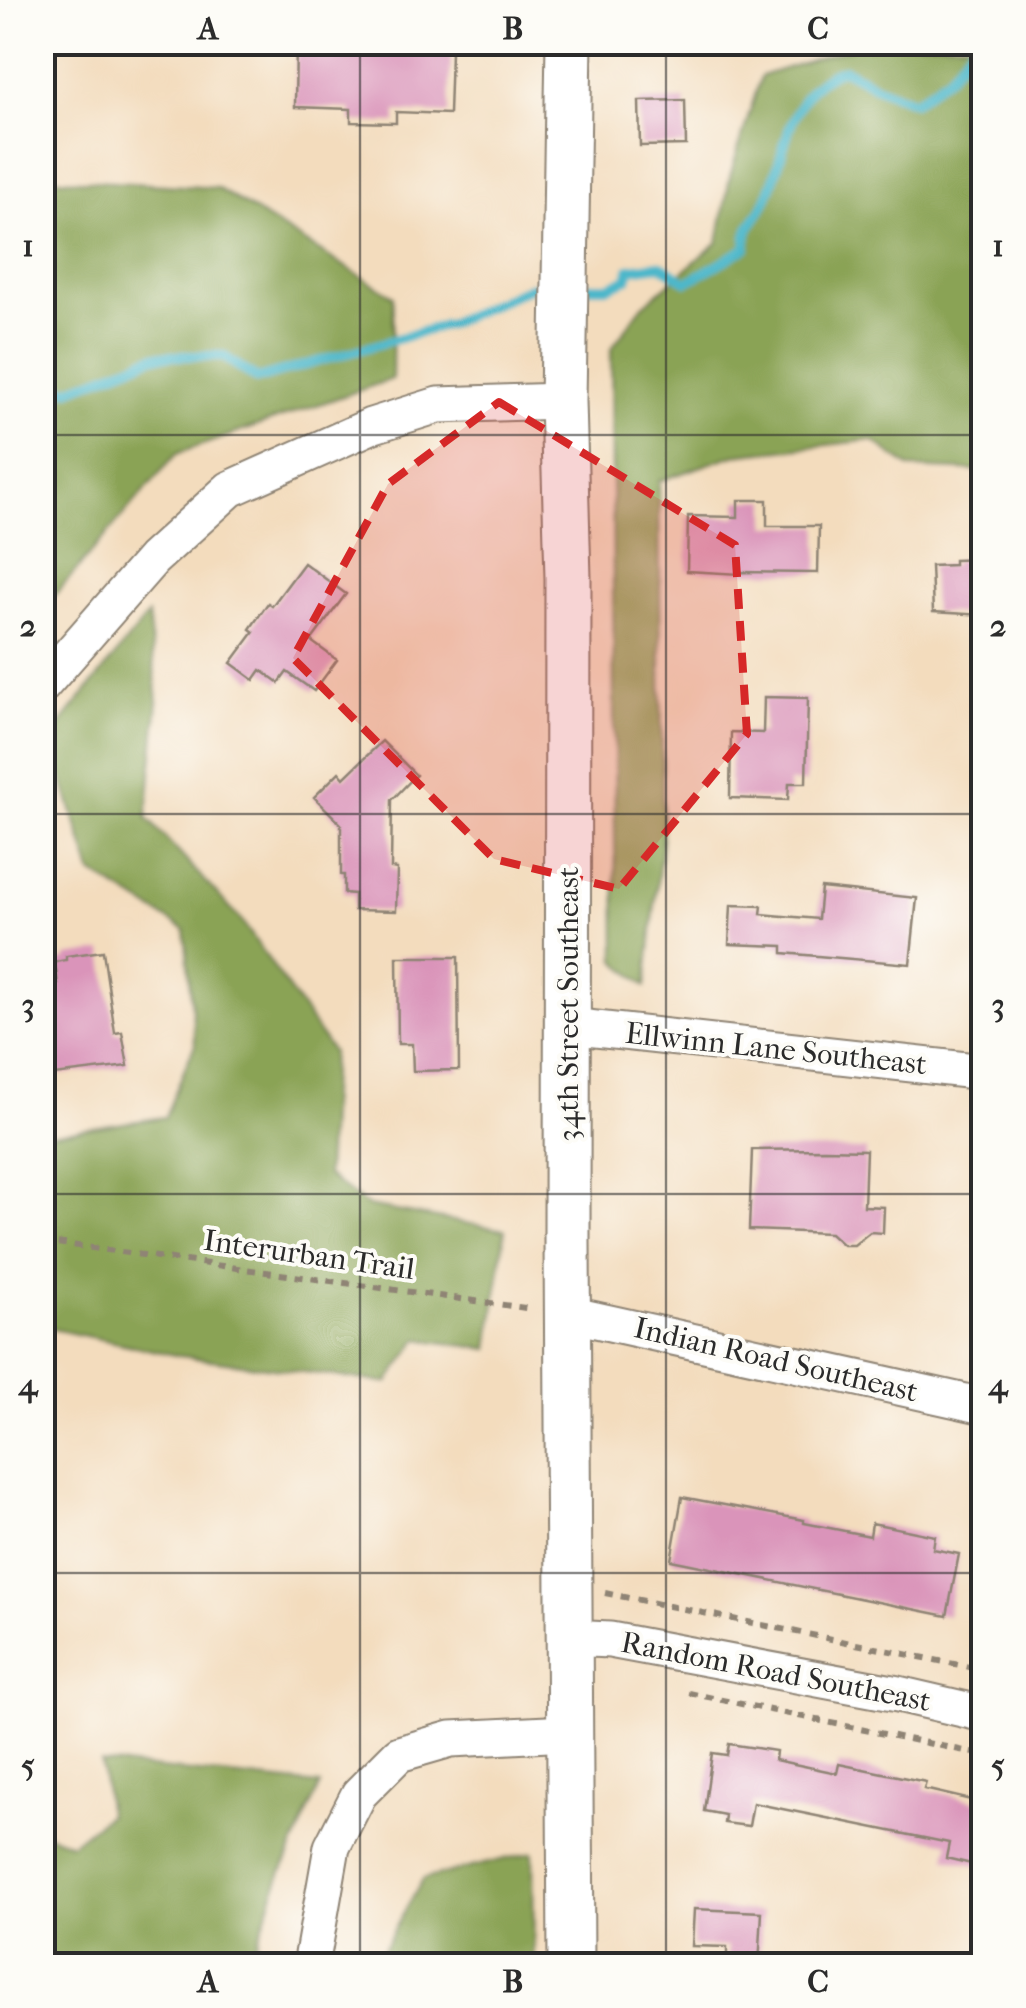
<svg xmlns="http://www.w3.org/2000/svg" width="1026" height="2008" font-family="'IM FELL French Canon',serif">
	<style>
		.forest { fill: #8aa355; stroke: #5a6740; stroke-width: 2.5 }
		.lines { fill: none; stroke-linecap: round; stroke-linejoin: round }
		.stream { stroke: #4db7ca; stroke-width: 10 }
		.building { fill: #da94ba }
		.minor-casing { stroke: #8f8474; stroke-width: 39 }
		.tertiary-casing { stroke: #8f8474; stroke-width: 49 }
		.path { stroke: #8f8474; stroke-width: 6; stroke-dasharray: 8 8; stroke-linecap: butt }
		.minor { stroke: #fff; stroke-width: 35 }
		.tertiary { stroke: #fff; stroke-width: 45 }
		.marked { fill: #d62828; fill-opacity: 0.2; stroke: #d62828; stroke-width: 8; stroke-dasharray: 20 12; stroke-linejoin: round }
		.grid { fill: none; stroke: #2b2b2b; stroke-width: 2.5; stroke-opacity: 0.55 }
		.labels { text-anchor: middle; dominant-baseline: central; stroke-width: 8; stroke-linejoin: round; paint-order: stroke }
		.street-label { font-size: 30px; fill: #2b2b2b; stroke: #fdfcf7 }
		.neatline { fill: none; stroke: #2b2b2b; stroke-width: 4 }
		.grid-label { font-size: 32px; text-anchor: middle; font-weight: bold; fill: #2b2b2b }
	</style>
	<rect width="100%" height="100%" fill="#fdfcf7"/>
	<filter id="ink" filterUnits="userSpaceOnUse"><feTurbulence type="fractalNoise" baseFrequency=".01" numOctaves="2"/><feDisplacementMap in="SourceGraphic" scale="20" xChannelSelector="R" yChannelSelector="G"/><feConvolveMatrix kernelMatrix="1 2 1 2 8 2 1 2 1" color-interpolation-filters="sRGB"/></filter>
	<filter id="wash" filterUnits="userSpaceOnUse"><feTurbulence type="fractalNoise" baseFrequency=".0048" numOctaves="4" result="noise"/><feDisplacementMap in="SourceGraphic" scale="40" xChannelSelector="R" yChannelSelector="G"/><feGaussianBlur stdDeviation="2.25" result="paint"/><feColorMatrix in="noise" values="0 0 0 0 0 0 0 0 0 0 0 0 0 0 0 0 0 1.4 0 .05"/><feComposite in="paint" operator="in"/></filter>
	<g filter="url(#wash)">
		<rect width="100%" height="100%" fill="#f3dcbd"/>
		<path class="forest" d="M868,42L983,43V471L910,468L872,440L734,455L659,481L663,831L646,986L616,961L611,349L642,306L718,242L730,176L761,76Z
			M43,178L217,188L393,296L392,379L176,454L43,609Z
			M148,615L158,701L147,818L242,921L332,1052L326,1175L368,1206L505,1230L489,1349L418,1339L388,1383L180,1356L43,1327V1135L165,1117L195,1044L185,930L92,873L49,738Z
			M101,1763L320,1785L278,1881L249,1965H43V1832L71,1844L108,1815Z
			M533,1852L534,1965H374L423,1879Z"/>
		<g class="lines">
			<path class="stream" d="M574,287H608L627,279L630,269L660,265L687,282L746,248C746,223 753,226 763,206C787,160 785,85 844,69L875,86L914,102L949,76L970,49L982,42
				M42,385L69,390L155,356H223L257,379L449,324L530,287H552"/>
		</g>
		<g id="blocks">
			<path class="building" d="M296,42H424V50L451,51L449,114L396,112V123L351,122V109L295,107Z
				M685,100L686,145L640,146L639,101Z
				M738,500H767V526H819L818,573L740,572V574L687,571L688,516L738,517Z
				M984,559V615L933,612L931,566L954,565V560Z
				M304,563L346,594L311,641L337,660L314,691L287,672L279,683L261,670L254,680L231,663L254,632L250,629L268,603L272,606Z
				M764,697L808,698L806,783H789L788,800L730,798L731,732L763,733Z
				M382,741L416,775L392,800L391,868L397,869L396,911L354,910V894L344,893V875H341V824L314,797L339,772L344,778Z
				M821,888L917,898L910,964L783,953V946L729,944L731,905L762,906L761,914L818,919Z
				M103,951L115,1033L122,1032L128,1066L46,1076L42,1066V986L58,984L55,962L66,960V956Z
				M397,957H458L459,1070L413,1071L412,1044H398Z
				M824,1149L866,1150L864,1206L884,1207L883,1233L870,1232L854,1245H843L830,1233L749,1230L752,1150Z
				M682,1497L804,1520V1523L870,1536L872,1523L935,1536L933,1549L959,1554L947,1616L671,1560Z
				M729,1744L776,1751L775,1760L837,1773L839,1764L926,1782L924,1789L984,1803V1867L946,1858L949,1843L753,1803L749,1826L724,1823L725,1815L704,1811L712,1753L727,1755Z
				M694,1909L762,1912L759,1966H727V1947L692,1946Z"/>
		</g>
	</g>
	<g filter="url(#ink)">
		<use href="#blocks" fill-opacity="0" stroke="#8f8474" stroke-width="2.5"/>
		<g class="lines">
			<defs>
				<path id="minor" d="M42,686L153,559L230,489L371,426L438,405L563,401
					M569,1026L984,1072
					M569,1314L984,1406
					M568,1638L610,1640L898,1694L984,1714
					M311,1966L332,1847L359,1794L399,1754L451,1739L568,1733"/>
				<path id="tertiary" d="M569,42L563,401L568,578L567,1239L571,1966"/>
			</defs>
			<use href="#minor" class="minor-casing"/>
			<use href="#tertiary" class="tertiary-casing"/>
			<path class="path" d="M42,1241L533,1309
				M605,1593L984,1670
				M689,1693L984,1755"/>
			<use href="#minor" class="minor"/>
			<use href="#tertiary" class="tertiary"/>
		</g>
	</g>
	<path class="marked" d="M499,402L735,545L747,734L619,889L494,859L293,658L388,484Z"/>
	<path class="grid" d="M360,42V1966M666,42V1966M42,435H984M42,814H984M42,1194H984M42,1573H984"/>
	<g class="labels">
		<g class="street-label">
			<text transform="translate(568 1004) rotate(-90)">34th Street Southeast</text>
			<text transform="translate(776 1049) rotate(6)">Ellwinn Lane Southeast</text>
			<text transform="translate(309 1255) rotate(8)">Interurban Trail</text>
			<text transform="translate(776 1360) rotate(13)">Indian Road Southeast</text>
			<text transform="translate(776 1672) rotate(11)">Random Road Southeast</text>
		</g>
	</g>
	<rect width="1026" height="2008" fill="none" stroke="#fdfcf7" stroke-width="110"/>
	<rect x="55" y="55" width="916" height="1898" class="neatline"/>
	<g class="grid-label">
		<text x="208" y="39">A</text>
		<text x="513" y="39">B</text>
		<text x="818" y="39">C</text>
		<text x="28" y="256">1</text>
		<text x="998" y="256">1</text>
		<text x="28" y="636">2</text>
		<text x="998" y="636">2</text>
		<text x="28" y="1015">3</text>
		<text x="998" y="1015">3</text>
		<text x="28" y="1395">4</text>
		<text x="998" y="1395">4</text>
		<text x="28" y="1775">5</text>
		<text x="998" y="1775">5</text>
		<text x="208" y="1992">A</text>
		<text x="513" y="1992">B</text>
		<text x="818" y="1992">C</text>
	</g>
</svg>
